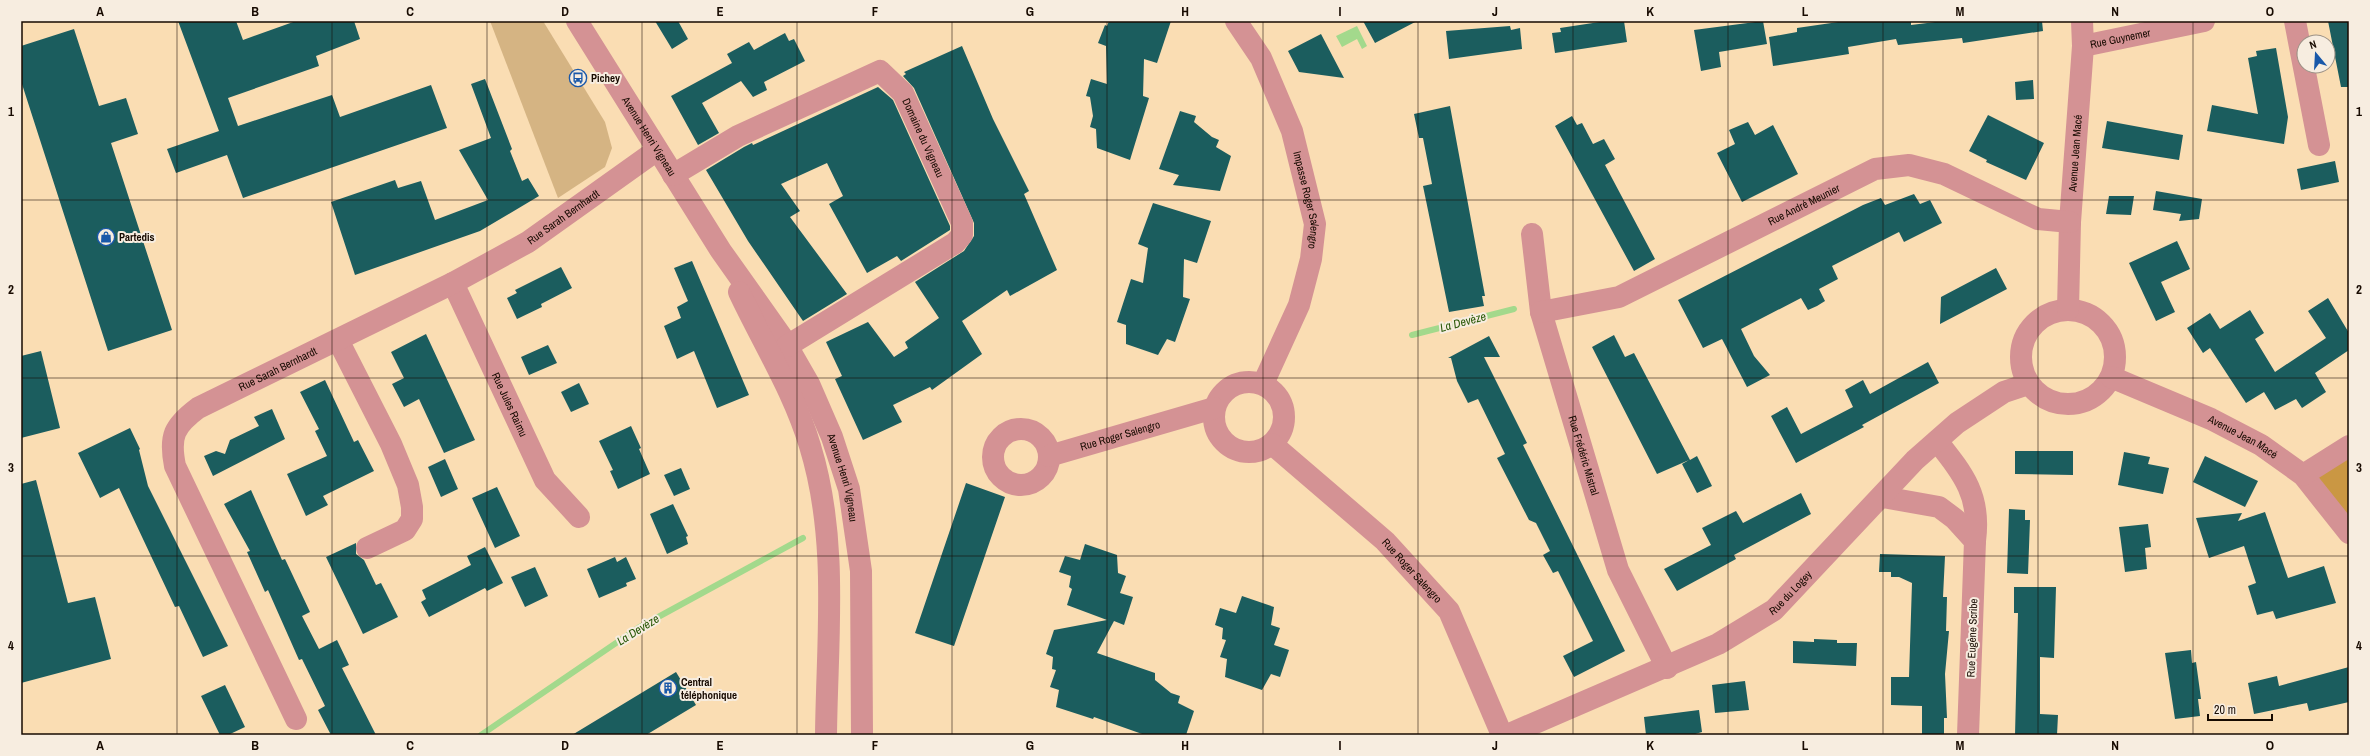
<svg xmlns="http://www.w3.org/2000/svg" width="2370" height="756" font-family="'Archivo Narrow',sans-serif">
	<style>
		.green { fill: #d5b483 }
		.forest { fill: #ca9743 }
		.water { fill: #a3d98c }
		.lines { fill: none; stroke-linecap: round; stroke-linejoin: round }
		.stream { stroke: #a3d98c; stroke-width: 6 }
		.building { fill: #1b5d5e }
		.minor { stroke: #d49294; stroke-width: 22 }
		.grid { fill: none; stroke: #170a00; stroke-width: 1; stroke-opacity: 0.55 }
		.labels { text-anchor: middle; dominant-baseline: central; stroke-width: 4; stroke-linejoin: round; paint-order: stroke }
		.street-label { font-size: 11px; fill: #170a00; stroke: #f7ede0 }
		.poi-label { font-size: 11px; font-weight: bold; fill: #170a00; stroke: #f7ede0; text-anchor: start }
		.water-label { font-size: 12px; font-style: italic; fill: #265705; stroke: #f7ede0 }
		.neatline { fill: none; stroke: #170a00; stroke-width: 1.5 }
		.grid-label { font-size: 13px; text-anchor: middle; font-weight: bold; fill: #170a00 }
	</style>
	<rect width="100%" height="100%" fill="#faddb3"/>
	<path class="green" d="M490,21H543L605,122L612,148L605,167L558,198Z"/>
	<path class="forest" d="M2349,446V533L2303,475Z"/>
	<path class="water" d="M1357,26L1367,46L1362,49L1357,39L1342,47L1336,36Z"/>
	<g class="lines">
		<path class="stream" d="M1412,335L1514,309
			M481,735L638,628L803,538"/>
	</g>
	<path class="building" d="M178,21H236L243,40L296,21H354L360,39L316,56L319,66L228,98L238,126L332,95L340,117L431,85L447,128L243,198L227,155L176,173L167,149L219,131Z
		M655,21H678L688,39L672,49Z
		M1109,21H1171L1157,63L1144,59L1143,96L1149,98L1130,160L1097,148L1096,129L1090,127L1093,116L1090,97L1086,96L1091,79L1107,84L1106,46L1098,43L1105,25L1107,26Z
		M1363,21H1417L1375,43Z
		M1606,21H1624L1627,42L1555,53L1552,33L1561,32L1560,28Z
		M1763,21L1767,44L1719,52L1721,67L1701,71L1694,30Z
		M1845,21H1911V25L1943,21H2042L2043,31L1963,43L1962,38L1898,45L1896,39L1848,47L1849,54L1773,66L1769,37L1797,32V28Z
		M2328,21H2349V87H2341Z
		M1510,26L1511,30L1520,28L1522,49L1449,59L1446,31Z
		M74,29L99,106L126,98L138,134L111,143L172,330L108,351L21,81V46Z
		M785,33L789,41L794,39L805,61L764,82L767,90L753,97L741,81L702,103L719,133L698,145L671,96L732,63L727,54L749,42L754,50Z
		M1321,34L1344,78L1299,72L1288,51Z
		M962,46L993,119L1029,191L1024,194L1057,270L1010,296L1007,290L962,321L982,354L932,390L930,387L893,405L902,422L863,440L835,379L842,376L826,342L868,322L894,357L908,348L905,342L939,318L915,282L964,251L974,236V223L914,88L903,76L906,74L904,72Z
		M2276,48L2288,117L2284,144L2207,131L2212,105L2258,114L2248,58L2257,56L2256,51Z
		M485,79L512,149L510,151L522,181L528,178L539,196L480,231L355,275L331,202L395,180L398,188L421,181L435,220L488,200L459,150L491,138L471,84Z
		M2033,80L2034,99L2016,100L2015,82Z
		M878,87L893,100L950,226V230L901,261L897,256L867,273L829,204L843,196L827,163L781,184L800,211L790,217L847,294L803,321L748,241L706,170L744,147L752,143L753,145Z
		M1450,106L1485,296H1482L1484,306L1449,312L1423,186L1432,184L1423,138H1419L1414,114Z
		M1180,111L1196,116L1194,122L1212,137L1219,140L1216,147L1231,156L1220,191L1173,185L1179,175L1159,169Z
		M1988,115L2044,143L2026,180L1986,162L1987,160L1969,151Z
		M1572,116L1577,125L1582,123L1593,144L1604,139L1615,159L1605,165L1655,259L1634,271L1555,126Z
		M2107,121L2183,135L2179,160L2102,148Z
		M1748,122L1755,135L1773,125L1798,174L1742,202L1717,153L1735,144L1729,130Z
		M2335,161L2339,182L2301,190L2297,169Z
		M2156,191L2202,199L2199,219L2179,221L2181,214L2153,210Z
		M1914,194L1920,204L1930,200L1942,223L1904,242L1899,232L1832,266L1838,279L1819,289L1825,301L1817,306L1808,310L1801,298L1741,329L1754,356L1770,375L1747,387L1722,339L1703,348L1678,300L1863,205L1881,198L1885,205Z
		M2109,196H2134L2131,215L2106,214Z
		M1153,203L1211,221L1197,263L1184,259L1183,297L1190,299L1175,342L1167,339L1158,355L1126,344V325L1117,322L1131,279L1143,283L1148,248L1138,244Z
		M2177,241L2190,269L2161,282L2175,312L2156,321L2129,263Z
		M692,261L749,395L717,408L694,351L677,359L664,326L681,318L677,307L688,301L674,268Z
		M561,267L572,288L541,304L542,307L517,319L507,298L517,293L515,290Z
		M1996,268L2007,289L1940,324L1941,297Z
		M2328,298L2349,333V350L2315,373L2326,392L2302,408L2296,399L2275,410L2264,392L2246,403L2210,348L2203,353L2187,328L2210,313L2220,329L2250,310L2264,333L2255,339L2275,372L2326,338L2308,311Z
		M426,334L475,440L444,453L419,399L404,407L392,384L404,378L391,352Z
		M1614,335L1625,357L1634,353L1690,460L1697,456L1712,486L1697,493L1682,464L1689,460L1657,474L1592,347Z
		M1489,336L1500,357H1484L1527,443L1523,445L1625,651L1574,677L1563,656L1593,641L1558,571L1553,573L1543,555L1550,551L1536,523L1529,520L1497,458L1505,454L1478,399L1468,403L1457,381L1451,358H1448Z
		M548,345L557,363L529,375L521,357Z
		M41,351L60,428L21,438V356Z
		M1928,362L1939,383L1862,425L1864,427L1796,463L1771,416L1787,407L1801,434L1853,407L1845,390L1863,380L1870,394Z
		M325,380L354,442L358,440L374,471L323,496L328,505L306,516L287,474L327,456L315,431L319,429L300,392Z
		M579,383L589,404L571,412L561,392Z
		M272,409L285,439L213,476L204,456L216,451L225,454L230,440L259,426L254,417Z
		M631,426L641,448L639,449L650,474L618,489L610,471L613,470L599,441Z
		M130,428L140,449L139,450L148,486L228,646L203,657L179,606L175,607L119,488L100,498L78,453Z
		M2015,451H2073V475L2015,474Z
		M2124,452L2150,457L2148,464L2169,468L2163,494L2118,485Z
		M2205,456L2258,481L2245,507L2193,482Z
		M445,459L458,489L441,497L428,467Z
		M681,468L690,489L674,496L664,475Z
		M36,480L68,603L95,597L111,659L21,683V484Z
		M966,483L1005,497L954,646L915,633Z
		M497,487L520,536L495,548L472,498Z
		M251,490L282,560L285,559L310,612L302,616L319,649L337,640L349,665L342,668L376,735H331L318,710L325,706L302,659L299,660L268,590L265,592L247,552L250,551L224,504Z
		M1801,493L1811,514L1734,555L1736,559L1677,591L1664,569L1711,545L1702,528L1736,511L1743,523Z
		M673,504L688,536L686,537L688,544L667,554L650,514Z
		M2009,509L2025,510V520H2030L2028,574L2007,573Z
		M2265,512L2288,578L2324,566L2336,603L2276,619L2273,611L2257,615L2248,586L2256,583L2244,546L2209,558L2196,518L2242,513L2238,521Z
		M2148,524L2151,547L2145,548L2147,569L2125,572L2119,527Z
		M356,543V554L364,560L376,585L381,583L398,617L363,634L326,557Z
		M1085,544L1117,555L1118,573L1126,576L1120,593L1133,597L1124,625L1114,621L1097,653L1155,673V680L1171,693L1180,696L1178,703L1194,711L1186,735H1145L1094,717L1093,719L1056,707L1059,690L1050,687L1056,670L1052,669L1053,657L1046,654L1054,630L1107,620L1067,605L1072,589L1069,587L1071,576L1059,572L1065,556L1080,560Z
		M485,547L503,583L487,591L485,588L429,617L421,602L426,599L422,590L471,565L467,556Z
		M1880,554L1945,556L1943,597H1947L1946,631H1949L1945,674L1947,718H1944V735H1922V706L1891,705V677H1909L1912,583L1899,577H1891V572H1879Z
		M615,557L617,562L626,557L636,579L626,583L627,586L599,598L587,569Z
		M535,567L548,596L525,607L511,577Z
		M2014,587H2056L2054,658L2040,657V714L2058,715L2057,735H2015L2018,613H2014Z
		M1242,596L1274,607L1271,625L1280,628L1274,645L1289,650L1280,677L1271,674L1262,690L1225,677L1227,659L1220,657L1226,640L1222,639L1223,628L1215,625L1220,608L1236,613Z
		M1814,639L1837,640V643H1857L1856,666L1793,663V641L1814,642Z
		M2191,650L2192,663L2196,662L2201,699H2198L2200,716L2175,719L2165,653Z
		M2349,667V702L2309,711L2307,703L2254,714L2248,683L2277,676L2279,686Z
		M676,672L696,705L646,735H572Z
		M1745,681L1749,710L1715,713L1712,685Z
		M225,685L245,727L228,735H220L201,696Z
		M1699,710L1702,732L1692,735H1646L1644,717Z"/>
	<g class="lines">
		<g class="minor">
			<path id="s1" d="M577,21L721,251L782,337L809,384L832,437L849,489L861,571L862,735"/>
			<path id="s2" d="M1236,21L1261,58L1292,131L1315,224L1311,259L1299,305L1263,384"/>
			<path d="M2295,21L2319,145"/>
			<path id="s3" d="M2083,46L2204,21"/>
			<path id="s4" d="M673,175L738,136L880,71L903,93L962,223V235L955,243L787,346"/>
			<path id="s5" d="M1532,234L1541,312L1618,570L1667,668"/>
			<path id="s6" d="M453,283L545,480L579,517"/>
			<path d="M739,292C763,343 794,392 810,446C839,540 827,639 826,735"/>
			<circle cx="2068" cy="357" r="47"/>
			<path id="s7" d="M2068,310L2070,222L2083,46L2082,21"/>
			<path id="s8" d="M1541,312L1619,297L1875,169L1909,165L1944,174L2038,219L2070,222"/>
			<path d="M338,340L391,444L408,485L412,507V519L405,530L367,548"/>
			<path id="s9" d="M2111,377L2211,419L2261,445L2303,475L2349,533"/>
			<circle cx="1249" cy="417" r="35"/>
			<circle cx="1021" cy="457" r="28"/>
			<path d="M1937,441C1964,475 1981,496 1975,541"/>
			<path id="s10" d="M1272,444L1385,541L1449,611L1502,735"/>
			<path id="s11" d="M1049,456L1214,408"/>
			<path d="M2303,475L2349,446"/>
			<path d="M1883,497L1939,507L1955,519L1975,541L1968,735"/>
			<path id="s12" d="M296,719L175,466C169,436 174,426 198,408L453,283L528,242L657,150"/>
			<path id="s13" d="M1507,735L1718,644L1774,610L1915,460L1957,423L2004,392L2028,384"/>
		</g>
	</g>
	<path class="grid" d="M177,21V735M332,21V735M487,21V735M642,21V735M797,21V735M952,21V735M1107,21V735M1263,21V735M1418,21V735M1573,21V735M1728,21V735M1883,21V735M2038,21V735M2193,21V735M21,200H2349M21,378H2349M21,556H2349"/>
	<defs>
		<symbol id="bus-ring" viewBox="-11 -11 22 22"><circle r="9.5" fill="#f7ede0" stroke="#1958a9" stroke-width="1.5"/><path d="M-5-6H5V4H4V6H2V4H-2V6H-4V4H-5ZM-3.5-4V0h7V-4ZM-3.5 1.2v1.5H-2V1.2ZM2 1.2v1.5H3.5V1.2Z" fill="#1958a9"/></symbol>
		<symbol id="shop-ring" viewBox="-11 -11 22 22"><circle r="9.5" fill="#f7ede0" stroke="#1958a9" stroke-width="1.5"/><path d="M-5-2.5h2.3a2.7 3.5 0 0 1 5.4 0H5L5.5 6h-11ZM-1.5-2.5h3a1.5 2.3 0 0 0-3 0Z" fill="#1958a9"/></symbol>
		<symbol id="building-ring" viewBox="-11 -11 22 22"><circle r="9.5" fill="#f7ede0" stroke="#1958a9" stroke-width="1.5"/><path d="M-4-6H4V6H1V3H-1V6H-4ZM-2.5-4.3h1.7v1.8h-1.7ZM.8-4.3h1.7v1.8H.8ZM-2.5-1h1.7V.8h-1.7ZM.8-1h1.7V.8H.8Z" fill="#1958a9"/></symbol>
	</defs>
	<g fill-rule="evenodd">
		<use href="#bus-ring" x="568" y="68" width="20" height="20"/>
		<use href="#shop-ring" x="96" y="227" width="20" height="20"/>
		<use href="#building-ring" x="658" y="678" width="20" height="20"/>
	</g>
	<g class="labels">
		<g class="street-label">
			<text stroke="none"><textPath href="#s3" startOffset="38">Rue Guynemer</textPath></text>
			<text stroke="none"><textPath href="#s1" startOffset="136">Avenue Henri Vigneau</textPath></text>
			<text stroke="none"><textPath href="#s4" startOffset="313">Domaine du Vigneau</textPath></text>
			<text stroke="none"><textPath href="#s7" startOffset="157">Avenue Jean Macé</textPath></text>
			<text stroke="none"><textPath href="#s2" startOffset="195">Impasse Roger Salengro</textPath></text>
			<text stroke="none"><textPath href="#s8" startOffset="286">Rue André Meunier</textPath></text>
			<text stroke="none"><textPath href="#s12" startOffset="761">Rue Sarah Bernhardt</textPath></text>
			<text stroke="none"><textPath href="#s12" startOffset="437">Rue Sarah Bernhardt</textPath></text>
			<text stroke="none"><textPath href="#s6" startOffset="134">Rue Jules Raimu</textPath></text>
			<text stroke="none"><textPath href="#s11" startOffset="74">Rue Roger Salengro</textPath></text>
			<text stroke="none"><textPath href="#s9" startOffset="145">Avenue Jean Macé</textPath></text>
			<text stroke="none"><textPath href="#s5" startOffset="228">Rue Frédéric Mistral</textPath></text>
			<text stroke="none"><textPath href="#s1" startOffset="531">Avenue Henri Vigneau</textPath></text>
			<text stroke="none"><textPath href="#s10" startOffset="189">Rue Roger Salengro</textPath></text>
			<text stroke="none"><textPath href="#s13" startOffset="319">Rue du Logey</textPath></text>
			<text transform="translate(1972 638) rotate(-88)">Rue Eugène Scribe</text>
		</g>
		<g class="poi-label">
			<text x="591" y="78">Pichey</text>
			<text x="119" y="237">Partedis</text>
			<text x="681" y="682">Central<tspan x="681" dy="13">téléphonique</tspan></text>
		</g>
		<g class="water-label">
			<text transform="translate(1463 322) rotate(-15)">La Devèze</text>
			<text transform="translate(638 630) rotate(-32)">La Devèze</text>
		</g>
	</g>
	<rect width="2370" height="756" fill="none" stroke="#f7ede0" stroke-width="44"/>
	<g transform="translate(2316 54) rotate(342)"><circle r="19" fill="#f7ede0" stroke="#9d9286"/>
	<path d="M0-3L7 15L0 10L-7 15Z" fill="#1958a9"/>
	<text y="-6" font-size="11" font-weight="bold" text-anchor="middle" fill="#170a00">N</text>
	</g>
	<path d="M2208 714v6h64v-6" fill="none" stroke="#170a00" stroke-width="2"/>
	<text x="2214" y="714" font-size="12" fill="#170a00" stroke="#f7ede0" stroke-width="3" paint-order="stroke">20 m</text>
	<rect x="22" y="22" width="2326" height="712" class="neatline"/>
	<g class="grid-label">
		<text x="100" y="16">A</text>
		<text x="255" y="16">B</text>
		<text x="410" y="16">C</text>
		<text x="565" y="16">D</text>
		<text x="720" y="16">E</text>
		<text x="875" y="16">F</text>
		<text x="1030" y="16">G</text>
		<text x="1185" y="16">H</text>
		<text x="1340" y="16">I</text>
		<text x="1495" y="16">J</text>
		<text x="1650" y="16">K</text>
		<text x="1805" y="16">L</text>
		<text x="1960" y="16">M</text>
		<text x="2115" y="16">N</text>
		<text x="2270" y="16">O</text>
		<text x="11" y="116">1</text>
		<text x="2359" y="116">1</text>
		<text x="11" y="294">2</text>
		<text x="2359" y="294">2</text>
		<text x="11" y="472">3</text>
		<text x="2359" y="472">3</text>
		<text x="11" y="650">4</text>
		<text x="2359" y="650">4</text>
		<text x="100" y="750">A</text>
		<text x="255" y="750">B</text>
		<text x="410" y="750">C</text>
		<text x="565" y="750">D</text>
		<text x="720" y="750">E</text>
		<text x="875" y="750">F</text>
		<text x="1030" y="750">G</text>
		<text x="1185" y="750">H</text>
		<text x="1340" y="750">I</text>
		<text x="1495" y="750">J</text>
		<text x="1650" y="750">K</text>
		<text x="1805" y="750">L</text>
		<text x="1960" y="750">M</text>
		<text x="2115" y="750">N</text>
		<text x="2270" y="750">O</text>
	</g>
</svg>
